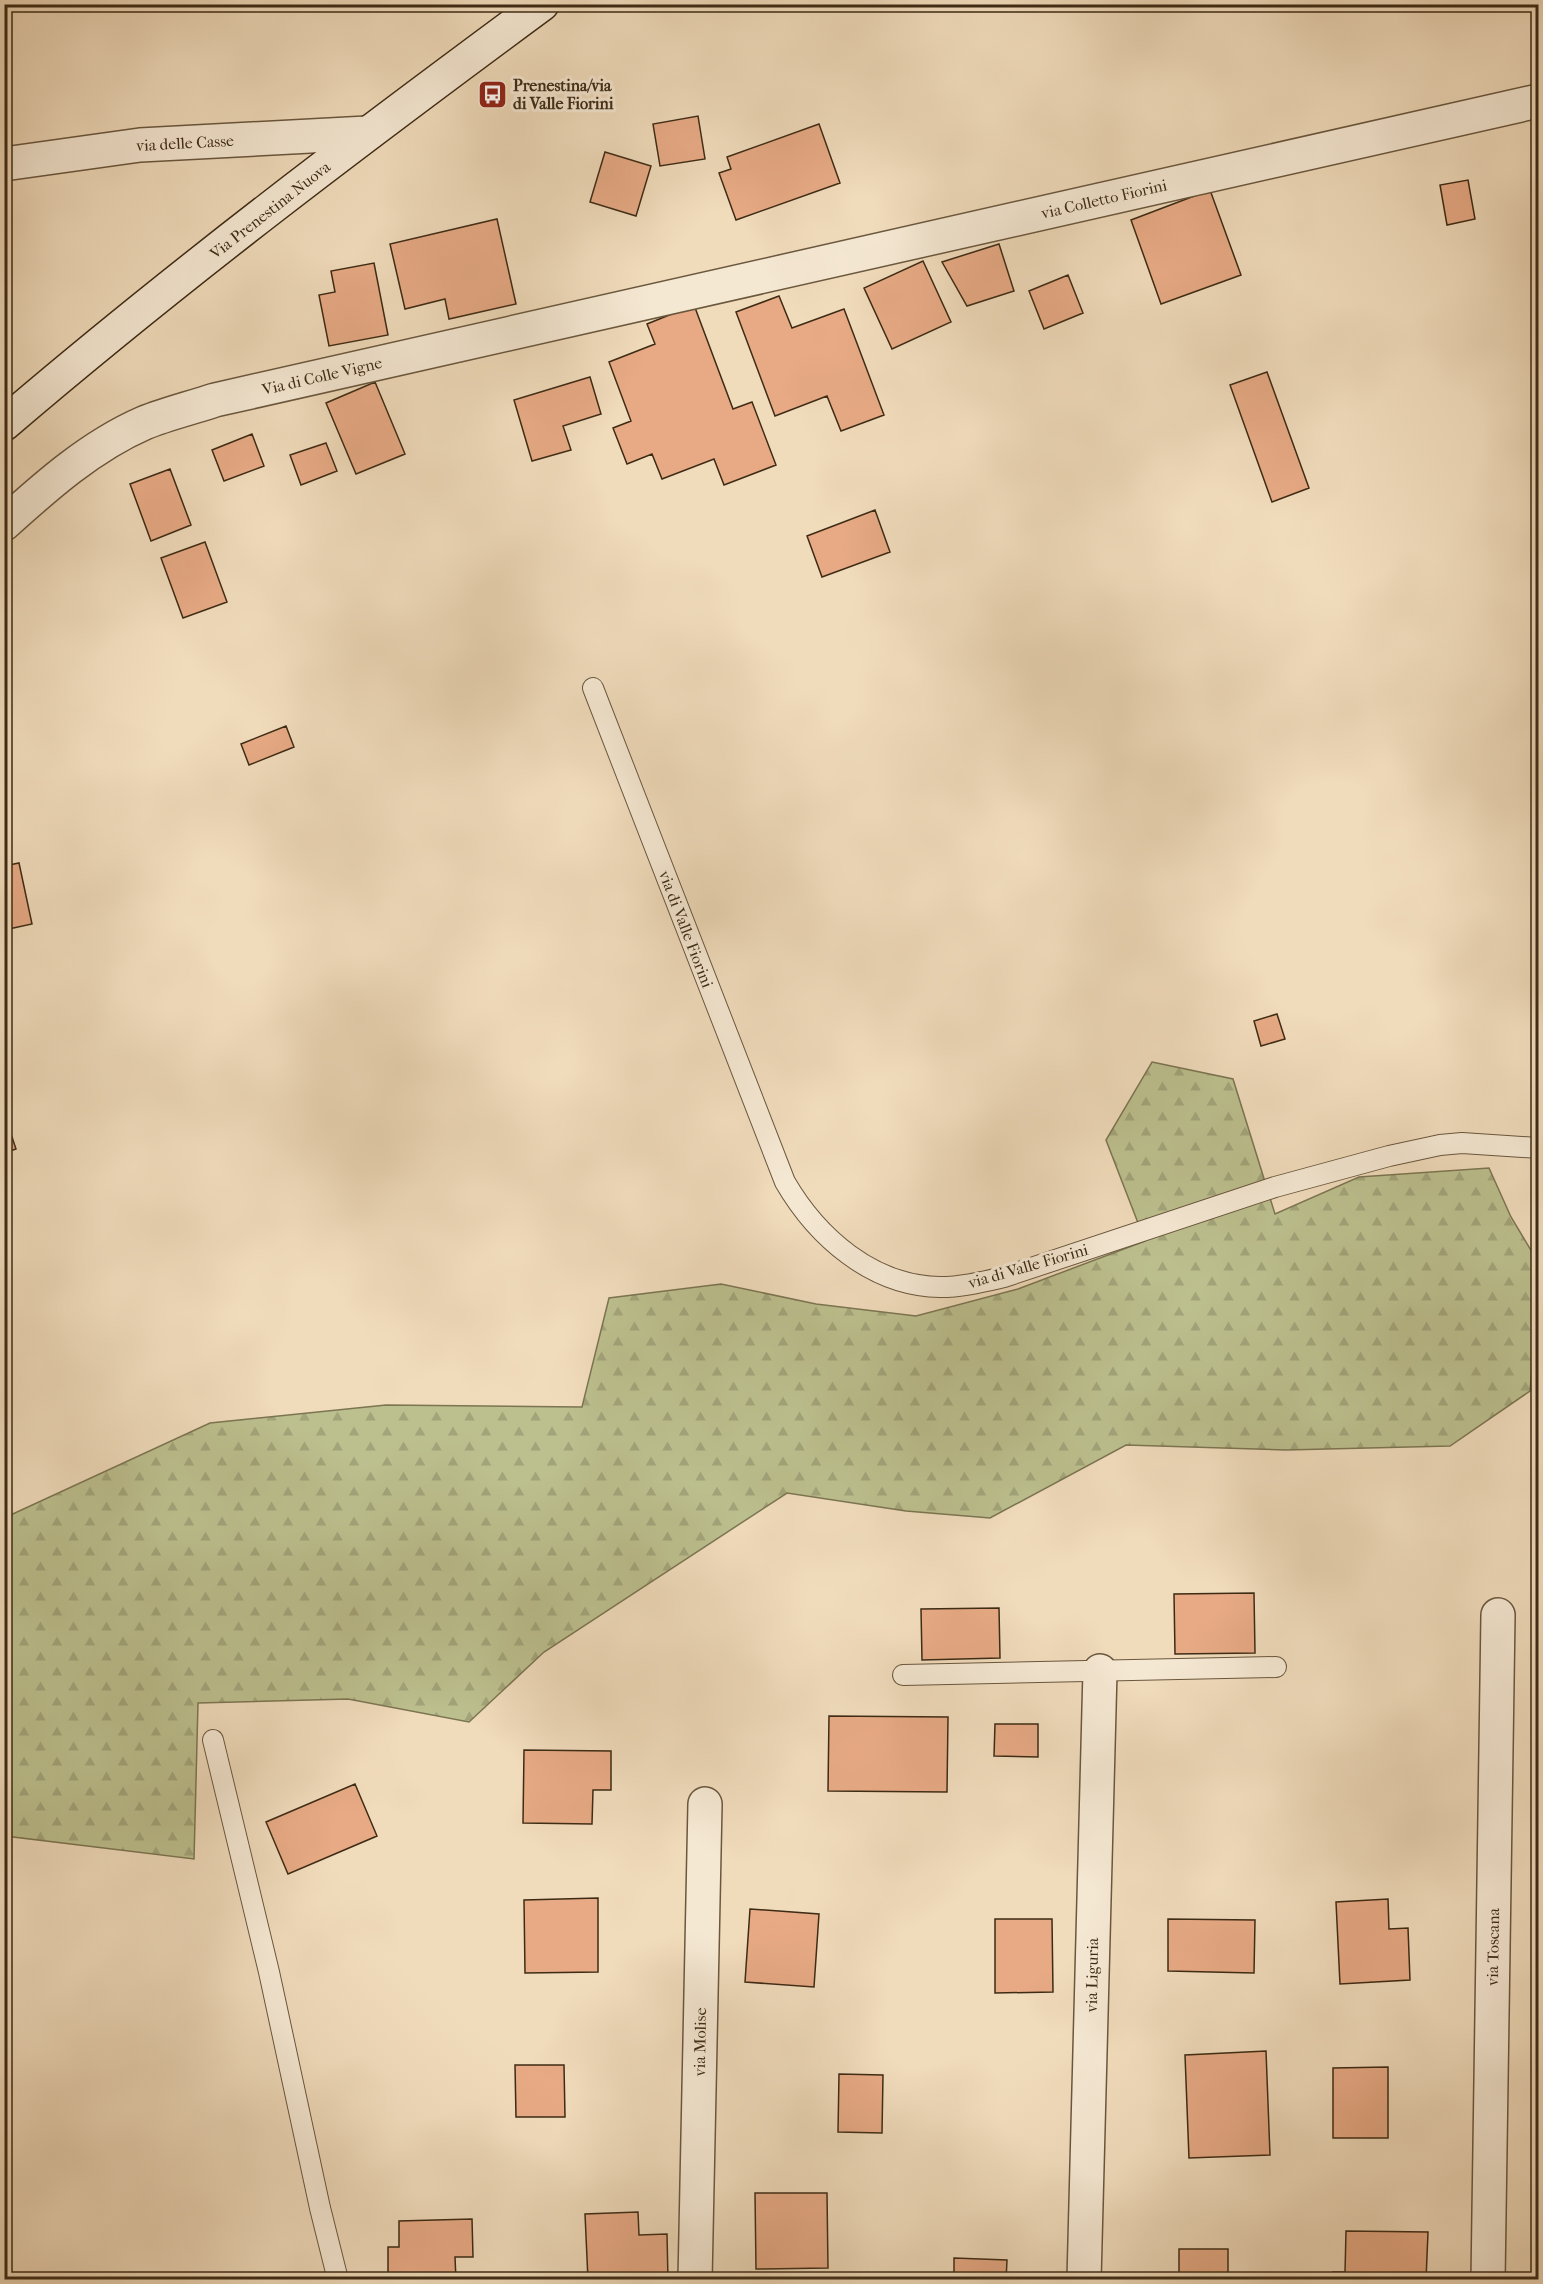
<svg xmlns="http://www.w3.org/2000/svg" width="1543" height="2284" font-family="'IM FELL French Canon',serif">
	<style>
		.forest { fill: url(#forest-firs); stroke: #7c7552; stroke-width: 1.5 }
		.building { fill: #e7aa85; stroke: #3d2b15; stroke-width: 1.5 }
		.lines { fill: none; stroke-linecap: round; stroke-linejoin: round }
		.service-casing { stroke: #6a573e; stroke-width: 22 }
		.minor-casing { stroke: #6a573e; stroke-width: 36 }
		.secondary-casing { stroke: #3d2b15; stroke-width: 36 }
		.service { stroke: #f5e8d3; stroke-width: 20 }
		.minor { stroke: #f5e8d3; stroke-width: 33 }
		.secondary { stroke: #f5e8d3; stroke-width: 33 }
		.labels { text-anchor: middle; dominant-baseline: central; stroke-width: 6; stroke-linejoin: round; paint-order: stroke }
		.poi-label { font-size: 16px; font-weight: bold; fill: #3d2b15; stroke: #f5e8d3; text-anchor: start }
		.street-label { font-size: 16px; fill: #3d2b15; stroke: #f5e8d3 }
	</style>
	<defs>
		<pattern id="forest-firs" width="22" height="20" patternUnits="userSpaceOnUse" patternTransform="scale(1.5)"><rect width="22" height="20" fill="#bcbf8e"/><path d="M5 1l3.5 6h-7zM16 11l3.5 6h-7z" fill="#a2a47a"/></pattern>
	</defs>
	<rect width="100%" height="100%" fill="#f0dbbb"/>
	<filter id="stains"><feTurbulence type="fractalNoise" baseFrequency=".00333" numOctaves="4"/><feColorMatrix values="0 0 0 0 .2 0 0 0 0 .09 0 0 0 0 .02 0 0 0 .5 -.17"/></filter>
	<radialGradient id="worn" r=".72"><stop offset=".6" stop-color="#630" stop-opacity="0"/><stop offset="1" stop-color="#630" stop-opacity=".3"/></radialGradient>
	<path class="forest" d="M1152,1062L1233,1079L1275,1214L1359,1177L1489,1168L1511,1217L1538,1262V1293L1530,1391L1450,1446L1286,1450L1126,1445L990,1518L906,1511L787,1493L544,1652L469,1722L348,1699L198,1703L194,1859L5,1836L4,1518L210,1423L386,1405L582,1407L609,1298L721,1284L816,1304L916,1316L1018,1289L1145,1241L1106,1140Z"/>
	<path class="building" d="M698,116L705,159L660,166L653,124Z
		M819,124L840,183L736,220L719,173L731,169L727,157Z
		M605,152L651,166L636,216L590,202Z
		M1468,180L1475,219L1447,225L1440,185Z
		M1210,190L1241,275L1161,304L1131,220Z
		M497,219L516,304L449,319L445,299L405,309L390,244Z
		M999,244L1014,291L967,306L942,262Z
		M923,261L951,322L892,349L864,288Z
		M374,263L388,335L329,346L319,295L335,292L331,271Z
		M1068,275L1083,313L1044,329L1029,291Z
		M779,296L792,328L844,309L884,415L841,431L827,396L775,416L736,312Z
		M694,305L733,409L752,402L776,465L724,485L714,459L662,479L652,454L627,464L613,428L631,421L609,362L655,344L647,324Z
		M1267,372L1309,488L1272,502L1230,385Z
		M590,377L601,414L563,426L571,450L532,461L514,400Z
		M375,382L405,454L356,474L326,403Z
		M252,434L264,466L224,481L212,450Z
		M326,443L337,471L301,485L290,455Z
		M170,469L191,525L151,541L130,484Z
		M875,510L890,552L822,577L807,536Z
		M205,542L227,602L183,618L161,558Z
		M286,726L294,747L249,765L241,744Z
		M19,863L32,924L4,930V866Z
		M1277,1014L1285,1039L1261,1046L1254,1021Z
		M4,1113L16,1149L4,1153Z
		M1254,1593L1255,1653L1175,1654L1174,1594Z
		M999,1608L1000,1658L922,1660L921,1609Z
		M829,1716L948,1717L947,1792L828,1791Z
		M995,1724H1038V1757L994,1756Z
		M524,1750L611,1751V1790H593L592,1824L523,1823Z
		M355,1784L377,1836L288,1874L266,1822Z
		M598,1898V1972L525,1973L524,1900Z
		M1388,1899L1389,1929L1408,1928L1410,1980L1340,1984L1336,1902Z
		M750,1909L819,1914L814,1987L745,1982Z
		M995,1919H1052L1053,1992L995,1993Z
		M1168,1919L1255,1920L1254,1973L1168,1971Z
		M1266,2051L1270,2155L1189,2158L1185,2055Z
		M515,2065H564L565,2117H516Z
		M1388,2067V2138H1333V2068Z
		M839,2074L883,2075L882,2133L838,2132Z
		M755,2193H827L828,2268L756,2269Z
		M638,2212L639,2235L667,2234L668,2280H588L585,2214Z
		M472,2219L473,2257H455L456,2280H388V2247H399V2221Z
		M1346,2231L1428,2232L1426,2280H1333V2272H1345Z
		M1179,2249H1228V2276H1253V2280H1179Z
		M954,2258L1007,2260L1006,2280H954Z
		M1515,2274L1538,2275V2280H1515Z"/>
	<g class="lines">
		<defs>
			<path id="service" d="M593,688L785,1182C817,1237 872,1286 940,1287C962,1287 982,1282 1004,1277L1275,1187L1389,1156L1440,1145L1462,1143L1538,1148
				M903,1675L1276,1667
				M213,1740L269,1972L320,2208L338,2280"/>
			<path id="minor" d="M4,164L140,145L367,133
				M4,524C46,486 91,446 144,423C166,414 191,408 215,400L1538,101
				M695,2280L705,1804
				M1084,2280L1100,1671
				M1488,2280L1498,1615"/>
			<path id="secondary" d="M4,424C177,276 359,139 542,4"/>
		</defs>
		<use href="#service" class="service-casing"/>
		<use href="#minor" class="minor-casing"/>
		<use href="#secondary" class="secondary-casing"/>
		<use href="#service" class="service"/>
		<use href="#minor" class="minor"/>
		<use href="#secondary" class="secondary"/>
	</g>
	<defs>
		<symbol id="bus-square" viewBox="-11 -11 22 22"><rect x="-9" y="-9" width="18" height="18" rx="4" fill="#8f2418" stroke="#f5e8d3"/><path d="M-5-6H5V4H4V6H2V4H-2V6H-4V4H-5ZM-3.5-4V0h7V-4ZM-3.5 1.2v1.5H-2V1.2ZM2 1.2v1.5H3.5V1.2Z" fill="#fff"/></symbol>
	</defs>
	<g fill-rule="evenodd">
		<use href="#bus-square" x="476" y="78" width="33" height="33"/>
	</g>
	<g class="labels">
		<g class="poi-label">
			<text x="513" y="85">Prenestina/via<tspan x="513" dy="18">di Valle Fiorini</tspan></text>
		</g>
		<g class="street-label">
			<text transform="translate(185 143) rotate(-3)">via delle Casse</text>
			<text transform="translate(1104 199) rotate(-13)">via Colletto Fiorini</text>
			<text transform="translate(270 210) rotate(-38)">Via Prenestina Nuova</text>
			<text transform="translate(322 376) rotate(-13)">Via di Colle Vigne</text>
			<text transform="translate(686 929) rotate(69)">via di Valle Fiorini</text>
			<text transform="translate(1028 1266) rotate(-16)">via di Valle Fiorini</text>
			<text transform="translate(1493 1947) rotate(-89)">via Toscana</text>
			<text transform="translate(1092 1975) rotate(-89)">via Liguria</text>
			<text transform="translate(700 2042) rotate(-89)">via Molise</text>
		</g>
	</g>
	<rect width="1543" height="2284" fill="none" stroke="#f0dbbb" stroke-width="24"/>
	<rect x="6" y="6" width="1531" height="2272" fill="none" stroke="#3d2b15" stroke-width="3"/>
	<rect x="12" y="12" width="1519" height="2260" fill="none" stroke="#3d2b15" stroke-width="1.5"/>
	<rect width="100%" height="100%" filter="url(#stains)"/>
	<rect width="100%" height="100%" fill="url(#worn)"/>
</svg>
